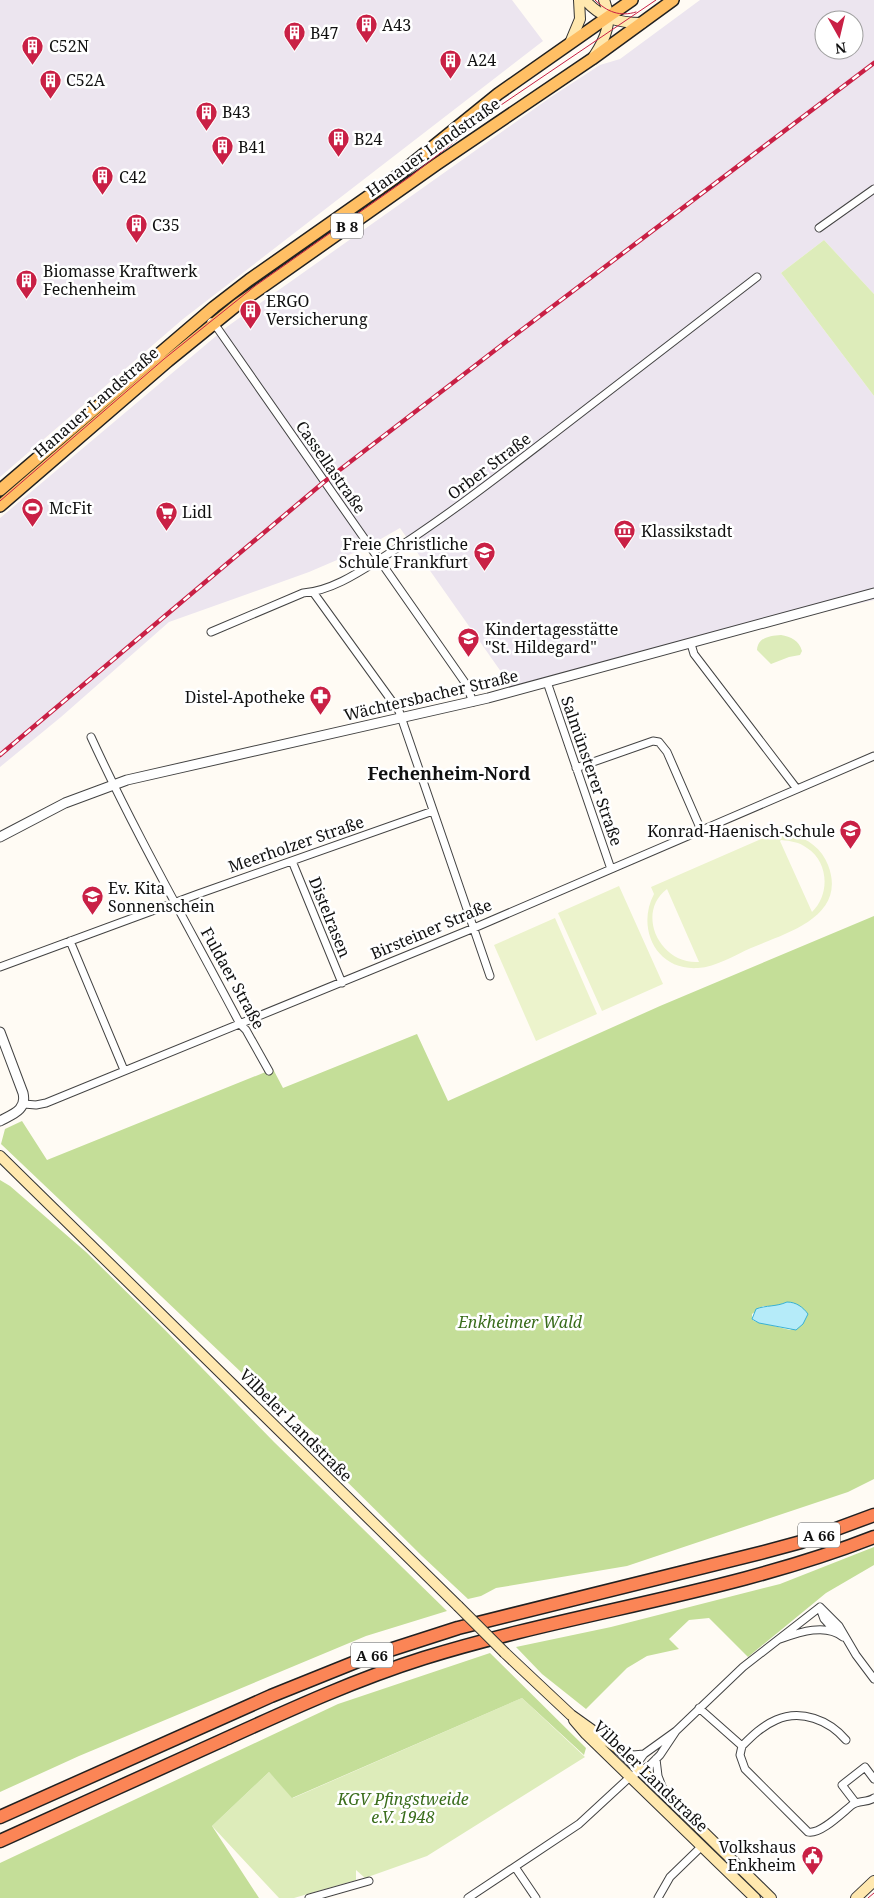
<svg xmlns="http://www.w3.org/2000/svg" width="874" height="1898" font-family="'Noto Serif',serif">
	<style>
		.industrial { fill: #ece5ef; fill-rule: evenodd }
		.green { fill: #ddecba }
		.forest { fill: #c4de98; fill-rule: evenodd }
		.pitch { fill: #ecf3cc; fill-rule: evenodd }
		.water { fill: #b5ebf9; stroke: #38b1d4 }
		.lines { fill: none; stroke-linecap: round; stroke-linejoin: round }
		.minor-casing { stroke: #434343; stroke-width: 9 }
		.tertiary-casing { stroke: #434343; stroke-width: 11 }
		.secondary-casing { stroke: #323232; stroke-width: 12 }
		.primary-casing { stroke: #212121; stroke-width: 14 }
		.motorway-casing { stroke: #212121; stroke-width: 15 }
		.minor { stroke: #fff; stroke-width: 7 }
		.tertiary { stroke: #fff; stroke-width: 9 }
		.secondary { stroke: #ffe8af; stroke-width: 10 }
		.primary { stroke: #ffbf64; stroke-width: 11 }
		.motorway { stroke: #fb8556; stroke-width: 12 }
		.tram { stroke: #c92045; stroke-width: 1 }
		.rail-casing { stroke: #c92045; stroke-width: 4.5 }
		.rail { stroke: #fff; stroke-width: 2.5; stroke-dasharray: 8; stroke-linecap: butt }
		.secondary-bridge-casing { stroke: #323232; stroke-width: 12; stroke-linecap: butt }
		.secondary-bridge { stroke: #ffe8af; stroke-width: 10 }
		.labels { text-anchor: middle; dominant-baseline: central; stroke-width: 5; stroke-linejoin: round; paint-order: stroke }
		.shield { fill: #fff; stroke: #585858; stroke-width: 1 }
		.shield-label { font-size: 15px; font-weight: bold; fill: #101010 }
		.poi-label { font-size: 16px; fill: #101010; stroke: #fff; text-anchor: start }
		.street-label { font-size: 16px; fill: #101010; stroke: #fff }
		.park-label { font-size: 16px; font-style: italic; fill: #3a6d1c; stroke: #fff }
		.neighbourhood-label { font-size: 18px; font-weight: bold; fill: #101010; stroke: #fff }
	</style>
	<rect width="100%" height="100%" fill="#fffbf4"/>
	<path class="industrial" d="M0,0H512L543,41L183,319L0,477Z
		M700,0H874V294L824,240L781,273L874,396V600L511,686L400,528L365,548L309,572L169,622L61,717L0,767V518L228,326L551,97L600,65L620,59ZM824,20H854V50H824Z"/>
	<path class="green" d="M824,240L874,294V396L781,273Z
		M781,635C791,637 799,640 802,651L800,655L789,657L771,664L757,650C758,637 770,636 781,635Z
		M522,1698L585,1757L427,1856L365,1878L356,1870V1880L294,1898H279L212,1826L269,1772L293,1798Z"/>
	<path class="forest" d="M874,916V1479L848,1492L627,1566L496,1588L481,1596L468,1599L422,1556L311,1446L313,1442L318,1437L250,1375L242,1373L1,1144L5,1129L22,1121L47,1160L273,1069L283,1088L417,1034L448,1101L660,1006ZM787,1302L803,1324L790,1330L754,1321L752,1319V1314L763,1306H779Z
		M0,1180L10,1186L86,1252L165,1330L274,1442L447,1611L366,1636L79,1756L0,1792Z
		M874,1547V1565L826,1593L748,1657L709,1618L689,1620L669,1639L679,1649L647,1656L627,1668L586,1709L542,1674L516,1647L611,1627L780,1584Z
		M490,1653L586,1748L584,1755L522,1698L292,1798L269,1772L212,1826L259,1898H0V1863L338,1704Z"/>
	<path class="pitch" d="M789,827L791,835C808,838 822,849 828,865C848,917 786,933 751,948C735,955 716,967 698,968C656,971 636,928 654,894L651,887ZM781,840C791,841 799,842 807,848C829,862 830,895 812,912L780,841ZM667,889L699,962C660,965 635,913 667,889Z
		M619,886L663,984L602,1011L558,913Z
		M555,918L597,1014L536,1041L494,945Z"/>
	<path class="water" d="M787,1302C796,1302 803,1307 808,1314L803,1324L796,1330L759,1323L752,1319L756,1309C766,1305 776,1307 787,1302Z"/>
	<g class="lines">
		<defs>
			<path id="minor" d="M819,228L874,189
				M211,322L218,329L466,684L473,702
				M313,592L399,711L490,976
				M211,632L303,593C332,591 361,571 385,556C445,518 500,475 556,432C623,380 690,328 757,277
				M691,644L694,654L797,789
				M547,682L611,869
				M91,737C136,835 190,929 240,1024L246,1030L269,1071
				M576,768L653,741L659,742L667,752L701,830
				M292,861L342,983
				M70,941L124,1070
				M0,967L198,894L433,811
				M24,1104L36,1105L46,1103L474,928L874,756
				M820,1607L839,1626L856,1655L874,1679
				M820,1608L824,1619L835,1631
				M780,1639C800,1632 826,1623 843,1637
				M699,1708L742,1746L740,1755L745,1769L808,1832C820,1835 842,1813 852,1805C858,1800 867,1803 874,1798
				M742,1746C752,1736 762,1726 776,1720C801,1709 829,1720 846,1740
				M623,1751L633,1755L644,1754
				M656,1759L658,1776L663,1789
				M634,1768L644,1754L676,1731L743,1667L820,1607
				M855,1802L842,1785L865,1767L874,1779
				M515,1867L536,1898
				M309,1898L369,1881
				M468,1898L579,1824L630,1777L650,1765L660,1755L676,1731
				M658,1898L670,1877L702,1846"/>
			<path id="tertiary" d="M0,837L65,803L127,780L488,698L874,593
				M0,1032L23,1093C27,1110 13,1114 0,1121"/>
			<path id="secondary" d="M585,0C601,18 618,23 642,23
				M570,43L580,19L579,0
				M594,56C606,38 613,21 604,0
				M0,1156L458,1606
				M505,1653L571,1715L620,1750L771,1898
				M574,1720L586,1734L755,1898
				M856,1898L874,1881"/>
			<path id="primary" d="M0,490L214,307L249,280L393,179L498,94L632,0
				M0,506L168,361L237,305L437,164L592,59L673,0"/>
			<path id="motorway" d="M0,1817L271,1696L368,1657L458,1628L764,1552L801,1542L874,1515
				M0,1841C74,1808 147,1774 221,1741C287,1711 354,1680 424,1658C572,1612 729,1594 874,1537"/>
		</defs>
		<use href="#minor" class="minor-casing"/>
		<use href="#tertiary" class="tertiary-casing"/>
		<use href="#secondary" class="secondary-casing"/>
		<use href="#primary" class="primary-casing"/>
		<use href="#motorway" class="motorway-casing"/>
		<use href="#minor" class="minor"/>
		<use href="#tertiary" class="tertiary"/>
		<use href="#secondary" class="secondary"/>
		<use href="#primary" class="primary"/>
		<use href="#motorway" class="motorway"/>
		<path class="tram" d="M595,0C607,12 620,17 636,12
			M0,501L164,359L255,286L411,176L501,105L656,0
			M868,1898L874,1893"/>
		<defs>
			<path id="rail" d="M0,755L324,482L507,341L874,63"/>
		</defs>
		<use href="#rail" class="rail-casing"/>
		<use href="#rail" class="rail"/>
		<defs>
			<path id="secondary-bridge" d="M458,1606L505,1653"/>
		</defs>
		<use href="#secondary-bridge" class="secondary-bridge-casing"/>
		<use href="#secondary-bridge" class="secondary-bridge"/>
	</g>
	<defs>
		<symbol id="building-pin" viewBox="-11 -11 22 30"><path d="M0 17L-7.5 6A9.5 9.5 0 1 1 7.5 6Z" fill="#c92045" stroke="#fff"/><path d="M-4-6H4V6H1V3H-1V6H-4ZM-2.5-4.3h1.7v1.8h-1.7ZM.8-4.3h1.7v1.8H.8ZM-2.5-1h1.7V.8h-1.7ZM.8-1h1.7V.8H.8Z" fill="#fff"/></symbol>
		<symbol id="stadium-pin" viewBox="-11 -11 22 30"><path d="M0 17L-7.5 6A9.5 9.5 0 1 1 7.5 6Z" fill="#c92045" stroke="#fff"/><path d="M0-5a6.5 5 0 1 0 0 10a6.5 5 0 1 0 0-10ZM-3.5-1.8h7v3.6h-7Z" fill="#fff"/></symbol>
		<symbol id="supermarket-pin" viewBox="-11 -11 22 30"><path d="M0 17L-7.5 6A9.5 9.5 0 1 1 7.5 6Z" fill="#c92045" stroke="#fff"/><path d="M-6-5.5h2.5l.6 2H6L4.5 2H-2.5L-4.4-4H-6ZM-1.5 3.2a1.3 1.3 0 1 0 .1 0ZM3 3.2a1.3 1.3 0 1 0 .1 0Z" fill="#fff"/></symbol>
		<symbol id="museum-pin" viewBox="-11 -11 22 30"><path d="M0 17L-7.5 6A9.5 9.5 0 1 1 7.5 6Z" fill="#c92045" stroke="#fff"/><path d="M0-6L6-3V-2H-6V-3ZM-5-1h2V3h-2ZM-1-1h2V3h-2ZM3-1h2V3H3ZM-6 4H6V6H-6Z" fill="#fff"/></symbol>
		<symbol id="school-pin" viewBox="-11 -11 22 30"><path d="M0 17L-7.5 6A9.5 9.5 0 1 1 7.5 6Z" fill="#c92045" stroke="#fff"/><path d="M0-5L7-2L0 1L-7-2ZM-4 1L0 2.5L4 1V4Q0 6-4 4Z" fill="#fff"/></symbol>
		<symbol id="pharmacy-pin" viewBox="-11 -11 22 30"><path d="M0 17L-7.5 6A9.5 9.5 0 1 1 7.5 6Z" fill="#c92045" stroke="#fff"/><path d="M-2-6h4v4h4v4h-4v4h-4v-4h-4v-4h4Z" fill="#fff"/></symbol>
		<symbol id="civic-pin" viewBox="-11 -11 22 30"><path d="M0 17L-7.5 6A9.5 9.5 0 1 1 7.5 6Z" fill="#c92045" stroke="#fff"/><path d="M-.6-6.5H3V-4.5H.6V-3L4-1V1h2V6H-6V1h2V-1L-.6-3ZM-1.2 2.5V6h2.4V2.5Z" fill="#fff"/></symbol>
	</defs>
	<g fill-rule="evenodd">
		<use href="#building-pin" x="354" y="12" width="25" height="34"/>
		<use href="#building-pin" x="282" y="20" width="25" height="34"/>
		<use href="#building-pin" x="20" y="34" width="25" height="34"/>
		<use href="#building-pin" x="438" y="48" width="25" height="34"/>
		<use href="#building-pin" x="38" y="68" width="25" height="34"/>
		<use href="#building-pin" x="194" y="100" width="25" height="34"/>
		<use href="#building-pin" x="326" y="126" width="25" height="34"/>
		<use href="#building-pin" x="210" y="134" width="25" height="34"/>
		<use href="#building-pin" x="90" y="164" width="25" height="34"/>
		<use href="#building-pin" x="124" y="212" width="25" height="34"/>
		<use href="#building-pin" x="14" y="268" width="25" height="34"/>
		<use href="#building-pin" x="238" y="298" width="25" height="34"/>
		<use href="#stadium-pin" x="20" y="496" width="25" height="34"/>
		<use href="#supermarket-pin" x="154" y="500" width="25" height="34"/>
		<use href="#museum-pin" x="612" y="518" width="25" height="34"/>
		<use href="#school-pin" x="472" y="540" width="25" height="34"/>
		<use href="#school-pin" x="456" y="626" width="25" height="34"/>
		<use href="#pharmacy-pin" x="308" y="684" width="25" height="34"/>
		<use href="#school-pin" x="838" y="818" width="25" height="34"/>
		<use href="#school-pin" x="80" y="884" width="25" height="34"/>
		<use href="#civic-pin" x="800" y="1844" width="25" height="34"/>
	</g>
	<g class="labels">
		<g class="shield">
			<rect x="331" y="213.5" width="32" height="25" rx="4"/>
			<rect x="798" y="1522.5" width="42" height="25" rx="4"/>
			<rect x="351" y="1642.5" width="42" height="25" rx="4"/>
		</g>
		<g class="shield-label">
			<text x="347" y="226">B 8</text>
			<text x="819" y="1535">A 66</text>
			<text x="372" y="1655">A 66</text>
		</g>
		<g class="poi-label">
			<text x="382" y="25">A43</text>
			<text x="310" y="33">B47</text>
			<text x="49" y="46">C52N</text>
			<text x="467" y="60">A24</text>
			<text x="66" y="80">C52A</text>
			<text x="222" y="112">B43</text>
			<text x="354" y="139">B24</text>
			<text x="238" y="147">B41</text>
			<text x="119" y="177">C42</text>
			<text x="152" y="225">C35</text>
			<text x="43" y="271">Biomasse Kraftwerk<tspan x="43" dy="18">Fechenheim</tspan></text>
			<text x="266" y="301">ERGO<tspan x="266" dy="18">Versicherung</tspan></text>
			<text x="49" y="508">McFit</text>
			<text x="182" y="512">Lidl</text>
			<text x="641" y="531">Klassikstadt</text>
			<text x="468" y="544" text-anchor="end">Freie Christliche<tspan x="468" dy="18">Schule Frankfurt</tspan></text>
			<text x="485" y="629">Kindertagesstätte<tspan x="485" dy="18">"St. Hildegard"</tspan></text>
			<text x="305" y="697" text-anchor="end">Distel-Apotheke</text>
			<text x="835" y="831" text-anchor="end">Konrad-Haenisch-Schule</text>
			<text x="108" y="888">Ev. Kita<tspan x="108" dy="18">Sonnenschein</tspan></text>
			<text x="796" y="1847" text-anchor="end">Volkshaus<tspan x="796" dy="18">Enkheim</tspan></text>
		</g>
		<g class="street-label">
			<text transform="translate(433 147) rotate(-35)">Hanauer Landstraße</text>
			<text transform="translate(96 402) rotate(-41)">Hanauer Landstraße</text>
			<text transform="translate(489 466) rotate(-37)">Orber Straße</text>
			<text transform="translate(331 467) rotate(55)">Cassellastraße</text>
			<text transform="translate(431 695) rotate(-13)">Wächtersbacher Straße</text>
			<text transform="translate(592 771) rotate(71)">Salmünsterer Straße</text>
			<text transform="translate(296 844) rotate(-19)">Meerholzer Straße</text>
			<text transform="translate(330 917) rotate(68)">Distelrasen</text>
			<text transform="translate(431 929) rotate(-23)">Birsteiner Straße</text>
			<text transform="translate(233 978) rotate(61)">Fuldaer Straße</text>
			<text transform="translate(296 1425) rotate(45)">Vilbeler Landstraße</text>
			<text transform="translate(651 1776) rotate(44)">Vilbeler Landstraße</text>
		</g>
		<g class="park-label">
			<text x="520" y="1322">Enkheimer Wald</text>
			<text x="403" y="1799">KGV Pfingstweide<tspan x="403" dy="18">e.V. 1948</tspan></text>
		</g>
		<g class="neighbourhood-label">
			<text x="449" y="773">Fechenheim-Nord</text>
		</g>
	</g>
	<g transform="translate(839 35) rotate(172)"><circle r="24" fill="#ffffff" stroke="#9f9f9f"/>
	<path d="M0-4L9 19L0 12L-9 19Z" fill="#c92045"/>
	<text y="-8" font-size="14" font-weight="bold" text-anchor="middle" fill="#101010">N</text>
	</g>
</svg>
